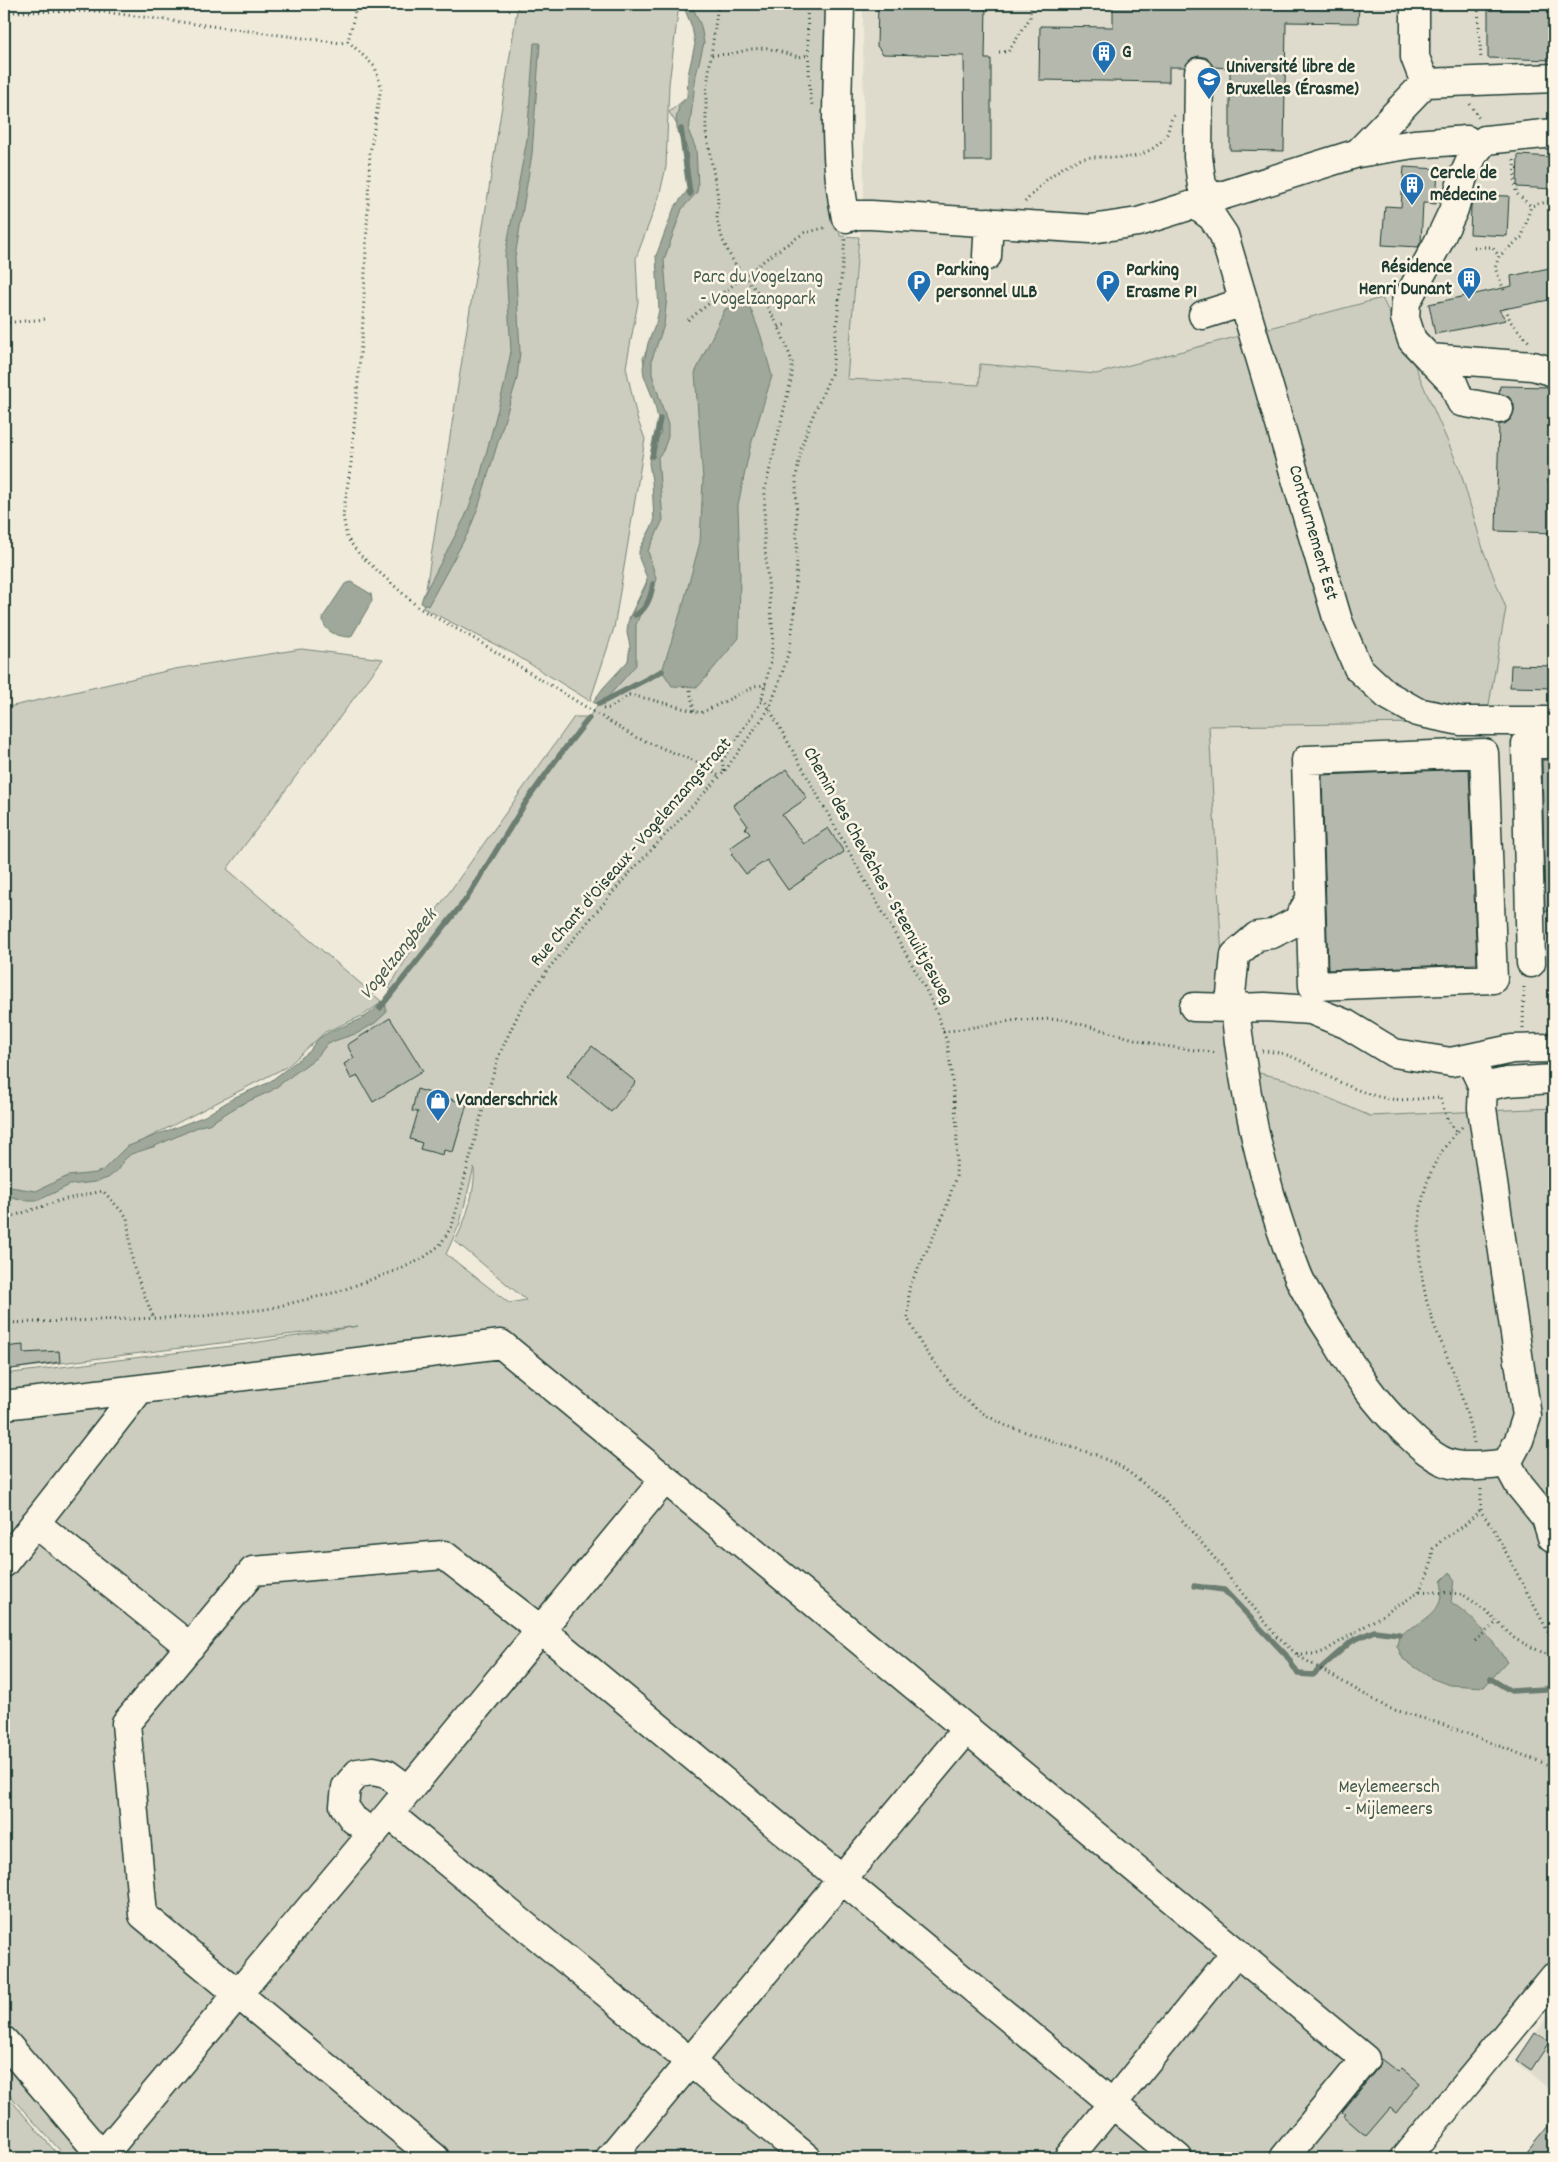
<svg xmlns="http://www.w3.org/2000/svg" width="1558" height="2162" font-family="Dekko,sans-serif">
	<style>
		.built { fill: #dedbcc }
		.green { fill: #cccdbf; stroke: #76857a; fill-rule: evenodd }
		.water { fill: #9fa89a; stroke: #6c7d71 }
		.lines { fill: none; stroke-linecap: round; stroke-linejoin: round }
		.stream { stroke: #6c7d71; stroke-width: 5.5 }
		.building { fill: #b5b9ad; stroke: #1f3d34 }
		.minor-casing { stroke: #1f3d34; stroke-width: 31 }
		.path { stroke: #1f3d34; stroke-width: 3; stroke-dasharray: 1 4; stroke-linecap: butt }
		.minor { stroke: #fcf5e5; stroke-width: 28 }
		.labels { text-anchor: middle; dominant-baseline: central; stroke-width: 5; stroke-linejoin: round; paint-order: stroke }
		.poi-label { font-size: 19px; font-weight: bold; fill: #1f3d34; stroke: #fcf5e5; text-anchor: start }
		.park-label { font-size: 19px; fill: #425a50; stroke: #fcf5e5 }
		.street-label { font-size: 19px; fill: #1f3d34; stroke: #fcf5e5 }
		.water-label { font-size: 20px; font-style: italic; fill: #455d53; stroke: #fcf5e5 }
	</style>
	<rect width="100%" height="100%" fill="#efeada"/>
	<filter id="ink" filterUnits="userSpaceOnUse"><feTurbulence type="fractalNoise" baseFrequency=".02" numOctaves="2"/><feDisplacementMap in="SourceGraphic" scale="10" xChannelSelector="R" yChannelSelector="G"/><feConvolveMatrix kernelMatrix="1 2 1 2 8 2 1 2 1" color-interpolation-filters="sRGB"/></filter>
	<g filter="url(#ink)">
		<path class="built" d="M863,4H1554V1108L1370,1116L1285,1079L1227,1066L1214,851L1208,725L1421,723L1488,710L1506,608L1484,552L1460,470L1411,357L1382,298L1096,374L980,364L979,385L847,379L864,196Z
			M1554,2009V2093L1515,2061Z"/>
		<path class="green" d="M518,4H679L669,84L666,167L659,197L636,258L638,302L626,367L637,418L645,439L614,628L590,701L514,654L423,608Z
			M687,4H828L840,236L859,237L847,379L979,385L980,364L1096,374L1382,298L1411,357L1460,470L1484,552L1506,608L1488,710C1468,708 1439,707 1420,699C1386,685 1355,648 1329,623L1421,723L1209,726L1228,1066L1285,1079L1370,1116L1554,1108V1957L1463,2075L1395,2158H67L4,2089V1374L247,1344L358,1326L4,1370V708L175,669L301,649L383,659L227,869L381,1001L378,1005L362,1016L325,1032L288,1066L146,1139V1146L272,1085L323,1041L378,1015L393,991L389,988L428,922L574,717H589L628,661L631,651L629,618L649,577L640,548L656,521L651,460L664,437L655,395L647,382L643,358L659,324L662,297L657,266L674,211L690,194L689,144L669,112L691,94L700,41ZM474,1167C476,1189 466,1221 455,1241L526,1300L509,1303L446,1254L460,1223Z
			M4,2092L59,2156L56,2158H4Z"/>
		<path class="water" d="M686,4H693V8L701,26L704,43L696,75L689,132L696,149L698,186L697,192L682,209L664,260L667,297L664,325L652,359V374L668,425V437L663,451L658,457L663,520L648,551L656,578L655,585L642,609L636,625V665L600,706L593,702L603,688L628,661L630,646L627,633L628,622L646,585L647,578L639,558V551L654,522L652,481L649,463L650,456L661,432L654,401L644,376L643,368L648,343L656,323L659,310L656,256L674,208L690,187L687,148L678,133L676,120L679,106L687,97L688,75L695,44L692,27L685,10Z
			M534,43H540L532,154L515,257L520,352L517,379L479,505L469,531L428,606L421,603L423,596L465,517L478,484L504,386L511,351L505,255L527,139Z
			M748,302L761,336L772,376L750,448L738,505L740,574L739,638L698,687L672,686L662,671L684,601L700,542L703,480L695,373L725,309Z
			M351,582L371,594L372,601L351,637C339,637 322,632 323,617L345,584Z
			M381,1001L386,1005V1013L375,1023L358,1033L328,1043L317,1057L271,1091L238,1106L209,1124L200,1126L153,1147L131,1154L124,1160L117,1171L108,1178L95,1182L70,1185L39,1200H24L4,1195V1186L36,1191L68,1176L96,1173L103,1170L126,1147L205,1116L235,1097L268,1083L310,1051C322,1022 364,1030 381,1001Z
			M1450,1572L1454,1580L1451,1602C1475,1618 1491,1638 1507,1662L1484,1687L1449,1685L1431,1678L1403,1659L1397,1646L1399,1634C1423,1622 1447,1611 1441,1581Z"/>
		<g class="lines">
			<path class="stream" d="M681,129L690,194
				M652,456L660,419
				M635,615C647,610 651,597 653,584
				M599,704L662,671
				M380,1008L467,898L526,802L559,756L589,718
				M1194,1586L1224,1590L1286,1655L1298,1674L1313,1675L1352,1641L1374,1631L1399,1634
				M1491,1679L1511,1691L1546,1689L1554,1685"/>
		</g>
		<path class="building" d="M878,4H986L985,59H991V161H965L964,56L883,54L877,46Z
			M1113,4L1229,7V4H1357L1359,6L1358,23L1286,22L1284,151L1230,150V68L1213,67L1207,58L1199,56L1192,58L1185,67H1169V82L1039,80L1040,26L1113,27Z
			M1488,9L1554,10V60L1488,58Z
			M1518,155L1554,157V189L1517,187Z
			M1404,167L1438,169L1436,204L1423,203L1421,242L1418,247L1382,245L1385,206L1401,207Z
			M1474,195L1509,196L1507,236L1470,234L1471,206Z
			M1554,267V299L1499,310L1506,320L1435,334L1429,304L1512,286L1511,276Z
			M1500,386L1551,387L1550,411H1554V443L1549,441L1548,482H1554V533L1496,531L1499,424H1505L1511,419L1514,411V404L1509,397L1499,393Z
			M1511,665L1554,666V688L1510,687Z
			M1542,760H1554V910L1545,911Z
			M787,769L807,798L782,815L804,844L828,828L844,852L788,890L767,860L746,874L731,854L733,853L730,848L750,834L745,828L748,826L733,805Z
			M1469,769L1477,964L1328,970L1322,775Z
			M390,1018L423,1071L373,1102L358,1076L351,1079L344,1064L354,1058L347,1045Z
			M592,1046L636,1082L611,1112L567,1076Z
			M417,1089L467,1104L453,1152L444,1150L443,1155L420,1149L422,1143L410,1139L418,1112L412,1111Z
			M23,1345V1353L59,1351L60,1362L4,1370V1347Z
			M1535,2033L1549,2043L1531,2070L1517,2060Z
			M1381,2059L1398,2072L1402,2068L1420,2083L1396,2113L1390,2108L1366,2136L1343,2116L1345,2114L1342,2112L1377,2069Z
			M1554,2119V2158H1522Z"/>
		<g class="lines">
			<defs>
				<path id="minor" d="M840,4C839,74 831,150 846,218L857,215H871L1091,229L1138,222L1358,153L1425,83L1554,78
					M1415,4V57L1425,83
					M1199,72L1198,157L1202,186L1213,198
					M1554,133L1485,140L1473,155L1463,177L1454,209L1438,243L1406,302L1405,318L1412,340L1429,358L1533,366L1554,372
					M1358,153L1414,144L1467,140
					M1194,204L1212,217L1224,235L1338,621L1358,668L1387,695L1417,712L1461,721H1554
					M987,256L989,222
					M1203,315L1244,302
					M1429,358L1453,383L1461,402L1499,409
					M1484,753L1493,979L1313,986L1306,760Z
					M1531,963L1526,744H1554
					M1194,1007L1235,1008
					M1235,1008L1231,994L1235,955L1257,936L1272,934L1297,921L1310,899
					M1470,1059L1483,1087L1482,1108L1527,1416L1519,1440L1507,1463C1490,1465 1472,1468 1455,1465C1436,1462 1416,1442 1403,1429C1375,1403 1354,1371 1335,1339C1322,1318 1306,1296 1297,1273C1264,1189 1244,1097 1235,1008L1265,1007L1311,1010L1346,1024L1394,1053L1451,1062L1512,1049L1554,1048
					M1483,1087L1507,1082L1554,1079
					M4,1405L140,1389
					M1507,1463L1519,1485L1546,1518L1552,1537
					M665,1479L1365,2059L1284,2158
					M35,1523L190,1647
					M4,1563L140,1389L501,1344L665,1479L389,1814L102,2156L4,2041
					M389,1814L807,2158
					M373,1834L353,1819L344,1806L346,1787L358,1773L373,1771L387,1774L409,1790
					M435,2158L143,1915L126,1723L253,1571L444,1555L541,1630L1178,2158
					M610,2158L967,1729
					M1068,2158L1236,1952
					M1405,2158L1554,1977"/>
			</defs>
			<use href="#minor" class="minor-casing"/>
			<path class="path" d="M718,4L706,93V132L718,197L717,220L723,241L732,259L744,277L759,293L779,327L792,361V376L765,489L764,538L773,634L771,660L761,702L722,761L724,772
				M807,4L810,98L813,108
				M1436,5L1554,6
				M1478,6L1481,60
				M4,12L97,11L341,43L348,41L357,4
				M348,41L375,67L381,87L370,153L363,321L351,463L343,515L347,538L360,555L419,608L473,638L635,737L706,766L720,777
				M999,52H1008L1030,18L1031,4
				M712,55L731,54L751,49L767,48L799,57L808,55
				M1470,104L1480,120
				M1514,160L1516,193L1531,206L1554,200
				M1025,202C1043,182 1066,158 1094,157C1117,156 1129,162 1150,150C1156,147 1164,140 1167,134C1170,127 1169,119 1176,114
				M1474,247H1492L1499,256
				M1504,290L1495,268L1499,256L1522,237L1531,206
				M1506,308L1510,321L1529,342
				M688,320L774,253L804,233L828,227
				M4,323L46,319
				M779,327L787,324
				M690,690L694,711
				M762,699L765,701L925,988L937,1013L947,1042L951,1070L957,1128L956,1176L944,1214L909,1288L908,1319L922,1346L958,1394L981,1412L1004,1425L1096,1455L1122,1467L1148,1487L1170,1506L1217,1561L1277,1637L1300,1657L1388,1708L1442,1724L1554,1767
				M603,709L610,708L629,695L649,699L701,713L756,686L766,685
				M1523,1028L1524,984
				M943,1032L1017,1020L1062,1019L1156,1045L1218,1053
				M1262,1051C1292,1052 1304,1063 1329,1077C1347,1086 1370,1096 1390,1099C1406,1101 1424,1098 1440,1097L1447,1119L1457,1133
				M1462,1127C1414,1174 1413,1237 1426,1298C1432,1325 1446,1351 1455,1377C1463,1399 1469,1421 1474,1443
				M4,1219L62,1200L103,1191L127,1217L133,1266L154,1319
				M4,1323L194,1317L267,1309L337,1292L400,1269L422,1259L440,1245L452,1226L484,1105L499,1055L522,1006L549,968L625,878L724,772L769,709L779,683L789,651L794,618L797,557L796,477L801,449L808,427L832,372L845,239
				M1481,1489V1512L1492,1526L1554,1643
				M1420,1591L1462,1594L1484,1609L1515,1639L1554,1658
				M1475,1641L1497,1622
				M1297,1654H1317L1325,1651L1418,1593L1425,1580L1431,1565L1433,1549L1442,1540L1464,1526L1481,1509"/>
			<use href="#minor" class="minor"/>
		</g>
	</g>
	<defs>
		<symbol id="building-pin" viewBox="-11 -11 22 30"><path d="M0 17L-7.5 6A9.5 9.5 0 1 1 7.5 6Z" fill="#1f6fb2" stroke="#fcf5e5"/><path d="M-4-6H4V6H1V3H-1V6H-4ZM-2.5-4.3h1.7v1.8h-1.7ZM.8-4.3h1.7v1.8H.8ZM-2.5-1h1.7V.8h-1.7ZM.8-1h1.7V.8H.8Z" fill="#fff"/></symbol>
		<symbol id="university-pin" viewBox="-11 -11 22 30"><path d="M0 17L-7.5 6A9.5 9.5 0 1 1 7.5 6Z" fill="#1f6fb2" stroke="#fcf5e5"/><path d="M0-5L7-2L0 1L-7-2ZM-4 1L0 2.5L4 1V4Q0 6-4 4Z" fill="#fff"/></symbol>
		<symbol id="parking-pin" viewBox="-11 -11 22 30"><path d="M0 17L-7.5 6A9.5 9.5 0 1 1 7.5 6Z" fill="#1f6fb2" stroke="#fcf5e5"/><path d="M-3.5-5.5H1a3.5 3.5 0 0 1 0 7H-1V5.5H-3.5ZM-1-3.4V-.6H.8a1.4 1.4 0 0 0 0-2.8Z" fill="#fff"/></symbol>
		<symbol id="shop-pin" viewBox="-11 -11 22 30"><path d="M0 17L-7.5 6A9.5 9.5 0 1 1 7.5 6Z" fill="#1f6fb2" stroke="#fcf5e5"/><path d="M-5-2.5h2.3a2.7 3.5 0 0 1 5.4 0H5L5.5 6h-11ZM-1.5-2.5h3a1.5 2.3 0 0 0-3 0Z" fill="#fff"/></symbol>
	</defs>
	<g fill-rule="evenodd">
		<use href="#building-pin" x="1090" y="39" width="28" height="38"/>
		<use href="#university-pin" x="1195" y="65" width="28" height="38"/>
		<use href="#building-pin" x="1398" y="171" width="28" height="38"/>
		<use href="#building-pin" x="1455" y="265" width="28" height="38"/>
		<use href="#parking-pin" x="905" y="268" width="28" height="38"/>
		<use href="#parking-pin" x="1094" y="268" width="28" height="38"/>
		<use href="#shop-pin" x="424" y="1087" width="28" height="38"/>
	</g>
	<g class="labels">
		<g class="poi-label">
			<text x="1122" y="53">G</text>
			<text x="1226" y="68">Université libre de<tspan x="1226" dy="22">Bruxelles (Érasme)</tspan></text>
			<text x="1430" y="174">Cercle de<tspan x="1430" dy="22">médecine</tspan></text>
			<text x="1452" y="268" text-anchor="end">Résidence<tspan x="1452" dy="22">Henri Dunant</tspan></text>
			<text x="936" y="271">Parking<tspan x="936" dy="22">personnel ULB</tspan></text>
			<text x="1126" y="271">Parking<tspan x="1126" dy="22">Erasme P1</tspan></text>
			<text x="456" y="1101">Vanderschrick</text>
		</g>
		<g class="park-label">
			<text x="758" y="278">Parc du Vogelzang<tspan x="758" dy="22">- Vogelzangpark</tspan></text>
			<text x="1389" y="1788">Meylemeersch<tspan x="1389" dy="22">- Mijlemeers</tspan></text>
		</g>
		<g class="street-label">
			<text transform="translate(1312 533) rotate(74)">Contournement Est</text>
			<text transform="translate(632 853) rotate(-49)">Rue Chant d'Oiseaux - Vogelenzangstraat</text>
			<text transform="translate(877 876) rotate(61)">Chemin des Chevêches - Steenuiltjesweg</text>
		</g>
		<g class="water-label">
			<text transform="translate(399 955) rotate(-51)">Vogelzangbeek</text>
		</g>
	</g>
	<rect width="1558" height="2162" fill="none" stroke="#fcf5e5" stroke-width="20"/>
	<rect x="10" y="10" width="1538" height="2142" fill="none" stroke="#1f3d34" stroke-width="2" filter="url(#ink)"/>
</svg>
